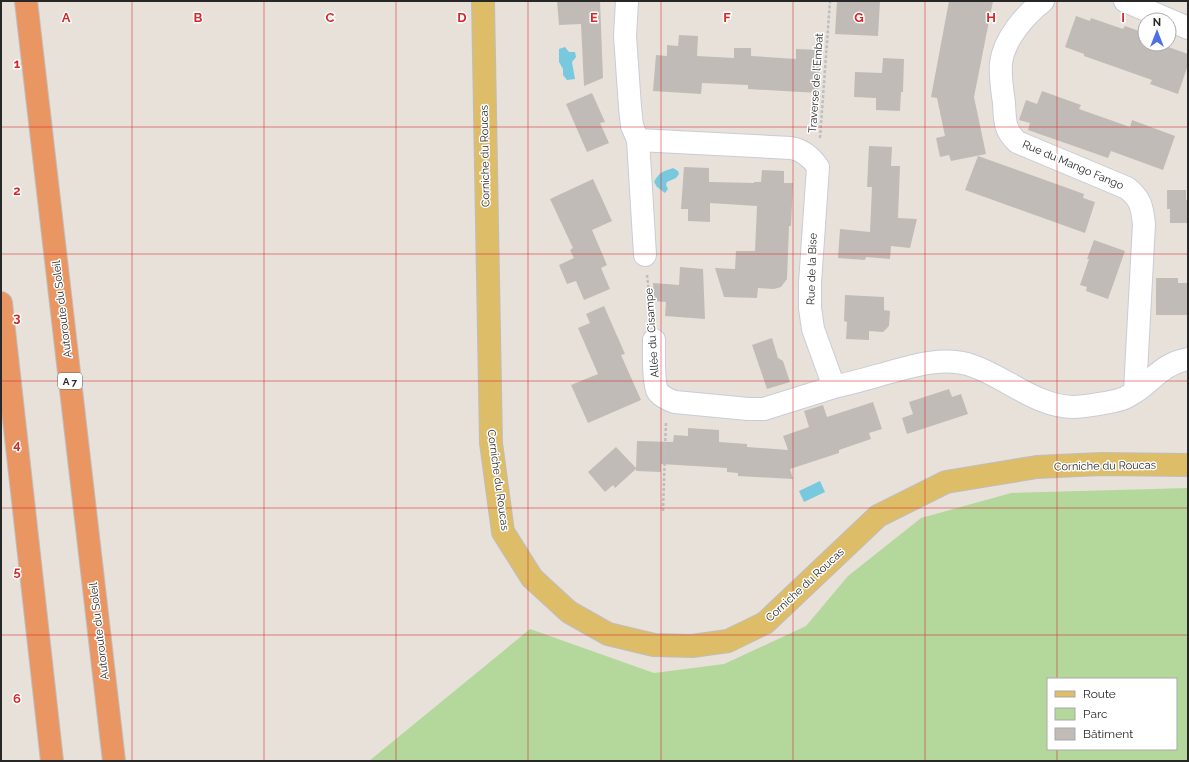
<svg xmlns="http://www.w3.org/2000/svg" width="1189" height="762" font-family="Raleway,sans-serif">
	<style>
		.green { fill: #b4d89c; fill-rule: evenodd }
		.water { fill: #78c9de }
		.building { fill: #c0bbb6 }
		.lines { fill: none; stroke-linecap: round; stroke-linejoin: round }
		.minor-casing { stroke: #c8ccd7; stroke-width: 24 }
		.major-casing { stroke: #bebebe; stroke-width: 24 }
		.highway-casing { stroke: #bebebe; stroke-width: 24 }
		.path { stroke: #bebebe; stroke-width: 2.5; stroke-dasharray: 3 2; stroke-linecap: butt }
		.minor { stroke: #fff; stroke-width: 22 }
		.major { stroke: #debd68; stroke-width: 22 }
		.highway { stroke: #ea9663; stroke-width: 22 }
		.grid { fill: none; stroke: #d62828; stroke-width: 1; stroke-opacity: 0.55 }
		.labels { text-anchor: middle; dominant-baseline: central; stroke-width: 3; stroke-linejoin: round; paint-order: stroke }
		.shield { fill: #fff; stroke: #686868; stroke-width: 1 }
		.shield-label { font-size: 10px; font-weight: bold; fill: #272727 }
		.street-label { font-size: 11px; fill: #272727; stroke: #fff }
		.grid-label { font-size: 13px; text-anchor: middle; font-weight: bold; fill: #d62828; stroke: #fff; stroke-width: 3; stroke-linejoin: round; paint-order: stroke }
	</style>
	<rect width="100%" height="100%" fill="#e8e1da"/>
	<path class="green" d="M1188,488V761H369L530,629L654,673L724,664L806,626L848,576L921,518L1011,493ZM1048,679H1176V749H1048Z"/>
	<path class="water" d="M565,47L569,52H575L576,57L572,62L575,79L567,80L563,75V69L559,62V49Z
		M673,168L678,171L679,174L676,178L667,182L666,185L668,189L665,193L657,187L654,182C660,171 663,172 673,168Z
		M820,481L825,492L804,502L799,491Z"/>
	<path class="building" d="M557,1H600L603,78L584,86L581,24L559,25Z
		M837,1H880L878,36L835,34Z
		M949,1H993L974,97L986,154L951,161L949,155L940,157L936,138L945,136L937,98L931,97Z
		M1076,16L1090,21L1091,18L1123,29L1125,26L1145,33V44H1160L1188,54V65L1178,94L1150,84L1152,80L1084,56V54L1065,47Z
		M679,35L698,36L697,56L734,58V48H751V56L796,59V49L821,50L818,93L748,89V85L702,83L701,94L653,91L656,55L667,56V45L678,46Z
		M883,58L904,59L903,92H901L900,111L876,110V98L854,97L855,72L882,73Z
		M1042,91L1081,105L1079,109L1130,127L1132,120L1175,136L1163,170L1111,151L1108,158L1028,130L1030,123L1019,120L1026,100L1037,104Z
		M592,93L605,122L600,123L609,143L587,152L566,104Z
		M869,146L892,147L891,166H900L898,218L917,219L910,248L891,246L890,259L866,257L865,260L838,258L840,229L870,232L872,187H867Z
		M978,156L1084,194L1083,198L1095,202L1085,233L965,190Z
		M684,167L709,168V182H712L754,183V182H761L762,170L784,171V183H793L791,226H789L787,279L781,287L774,289L758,288L757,298L724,297L715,268L735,269L736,251H755L757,206L710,203V222L688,221V209H681Z
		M593,179L612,221L592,230L607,265L601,268L610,289L584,300L576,281L567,284L559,265L574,258L570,250L573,248L550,199Z
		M1167,190H1186V200H1188V223H1170V209H1167Z
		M1094,240L1125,251L1108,299L1086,291L1087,287L1080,285L1089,259H1087Z
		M680,267L703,269L705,319L665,316L666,302L654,301L653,283L679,285Z
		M1156,278H1178V283H1188V315H1156Z
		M845,295L884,297V310L890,311L889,326L883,332L869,331V340L846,339L847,322L844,321Z
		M604,306L625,354L621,355L641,400L588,423L571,385L598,374L578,328L590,323L586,314Z
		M772,338L778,358L783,361L790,382L767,389L752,345Z
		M949,389L952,397L961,394L968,414L907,434L902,418L913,414L909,402Z
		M873,402L882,429L869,433L871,439L839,450V453L790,469L793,479L738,476V473L727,472V468L661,464V472L636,471V469L615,488L613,485L605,492L588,472L616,447L636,468L637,441L673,442L674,435L688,436V428L719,430V442L747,444V447L788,450L783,436L809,427L804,411L823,405L827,417Z"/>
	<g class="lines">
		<defs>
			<path id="minor" d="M627,1L625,36L630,107L632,126L638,140L791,148C803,150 811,157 818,167L810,283V308L813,329L834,387C852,383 869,378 887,373C915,365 945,356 973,366C1007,378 1037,407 1074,407C1081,407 1115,402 1122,399C1126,398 1131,394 1135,392C1154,379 1164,363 1188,359
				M1043,1C1025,15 1004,39 1001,63C1000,76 1002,90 1004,103C1005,121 1004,129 1017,142L1127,188C1141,199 1142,207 1144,224L1135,391
				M1125,1L1188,28
				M638,140L645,255
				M654,340C654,351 653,384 658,392C662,397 669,400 675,402L748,409H764L834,387"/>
			<path id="major" d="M483,1L491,443L503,532L532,578L569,612L608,634L654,645L692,646L728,641L765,623L878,516L946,482L1037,467L1101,464L1188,465"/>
			<path id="highway" d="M26,1L114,761
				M1,303L52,761"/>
		</defs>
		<use href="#minor" class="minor-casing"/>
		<use href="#major" class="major-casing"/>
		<use href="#highway" class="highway-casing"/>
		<path class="path" d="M820,138L830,1
			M647,275L652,318
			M663,511L666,421"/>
		<use href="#minor" class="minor"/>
		<use href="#major" class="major"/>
		<use href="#highway" class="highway"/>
	</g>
	<path class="grid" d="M132,1V761M264,1V761M396,1V761M528,1V761M661,1V761M793,1V761M925,1V761M1057,1V679M1,127H1188M1,254H1188M1,381H1188M1,508H1188M1,635H1188M1057,749V761"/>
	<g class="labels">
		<rect class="shield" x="58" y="373" width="24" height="16" rx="3"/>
		<g class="shield-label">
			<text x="70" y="381">A 7</text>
		</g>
		<g class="street-label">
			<text transform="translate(816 83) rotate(-86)">Traverse de l'Embat</text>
			<text transform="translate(485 156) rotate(-91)">Corniche du Roucas</text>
			<text transform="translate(1073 165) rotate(23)">Rue du Mango Fango</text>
			<text transform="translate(812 269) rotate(-88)">Rue de la Bise</text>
			<text transform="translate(62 309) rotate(-97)">Autoroute du Soleil</text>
			<text transform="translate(652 333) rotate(-94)">Allée du Cisampe</text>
			<text transform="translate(1105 466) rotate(-1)">Corniche du Roucas</text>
			<text transform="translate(498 480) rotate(82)">Corniche du Roucas</text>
			<text transform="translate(805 585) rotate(-43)">Corniche du Roucas</text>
			<text transform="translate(99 631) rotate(-97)">Autoroute du Soleil</text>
		</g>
	</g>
	<g class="grid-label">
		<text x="66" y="22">A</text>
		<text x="198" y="22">B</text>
		<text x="330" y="22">C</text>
		<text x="462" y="22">D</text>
		<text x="594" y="22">E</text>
		<text x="727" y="22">F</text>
		<text x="859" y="22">G</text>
		<text x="991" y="22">H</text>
		<text x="1123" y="22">I</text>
		<text x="17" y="68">1</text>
		<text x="17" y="195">2</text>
		<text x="17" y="322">3</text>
		<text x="17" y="449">4</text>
		<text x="17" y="576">5</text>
		<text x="17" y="703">6</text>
	</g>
	<rect width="1189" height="762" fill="none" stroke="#272727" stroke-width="4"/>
	<rect x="1047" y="678" width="130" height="72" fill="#ffffff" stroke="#a9a9a9"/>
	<rect x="1055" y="691" width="20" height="6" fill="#debd68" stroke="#a9a9a9"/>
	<text x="1083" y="698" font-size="12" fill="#272727">Route</text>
	<rect x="1055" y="708" width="20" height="12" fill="#b4d89c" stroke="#a9a9a9"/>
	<text x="1083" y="718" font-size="12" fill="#272727">Parc</text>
	<rect x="1055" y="728" width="20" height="12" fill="#c0bbb6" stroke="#a9a9a9"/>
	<text x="1083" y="738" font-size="12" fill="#272727">Bâtiment</text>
	<g transform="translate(1157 32)"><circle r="19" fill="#ffffff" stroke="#a9a9a9"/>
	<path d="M0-3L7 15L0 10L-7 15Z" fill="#4c70e3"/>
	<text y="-6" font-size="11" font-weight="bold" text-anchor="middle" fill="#272727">N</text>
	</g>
</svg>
